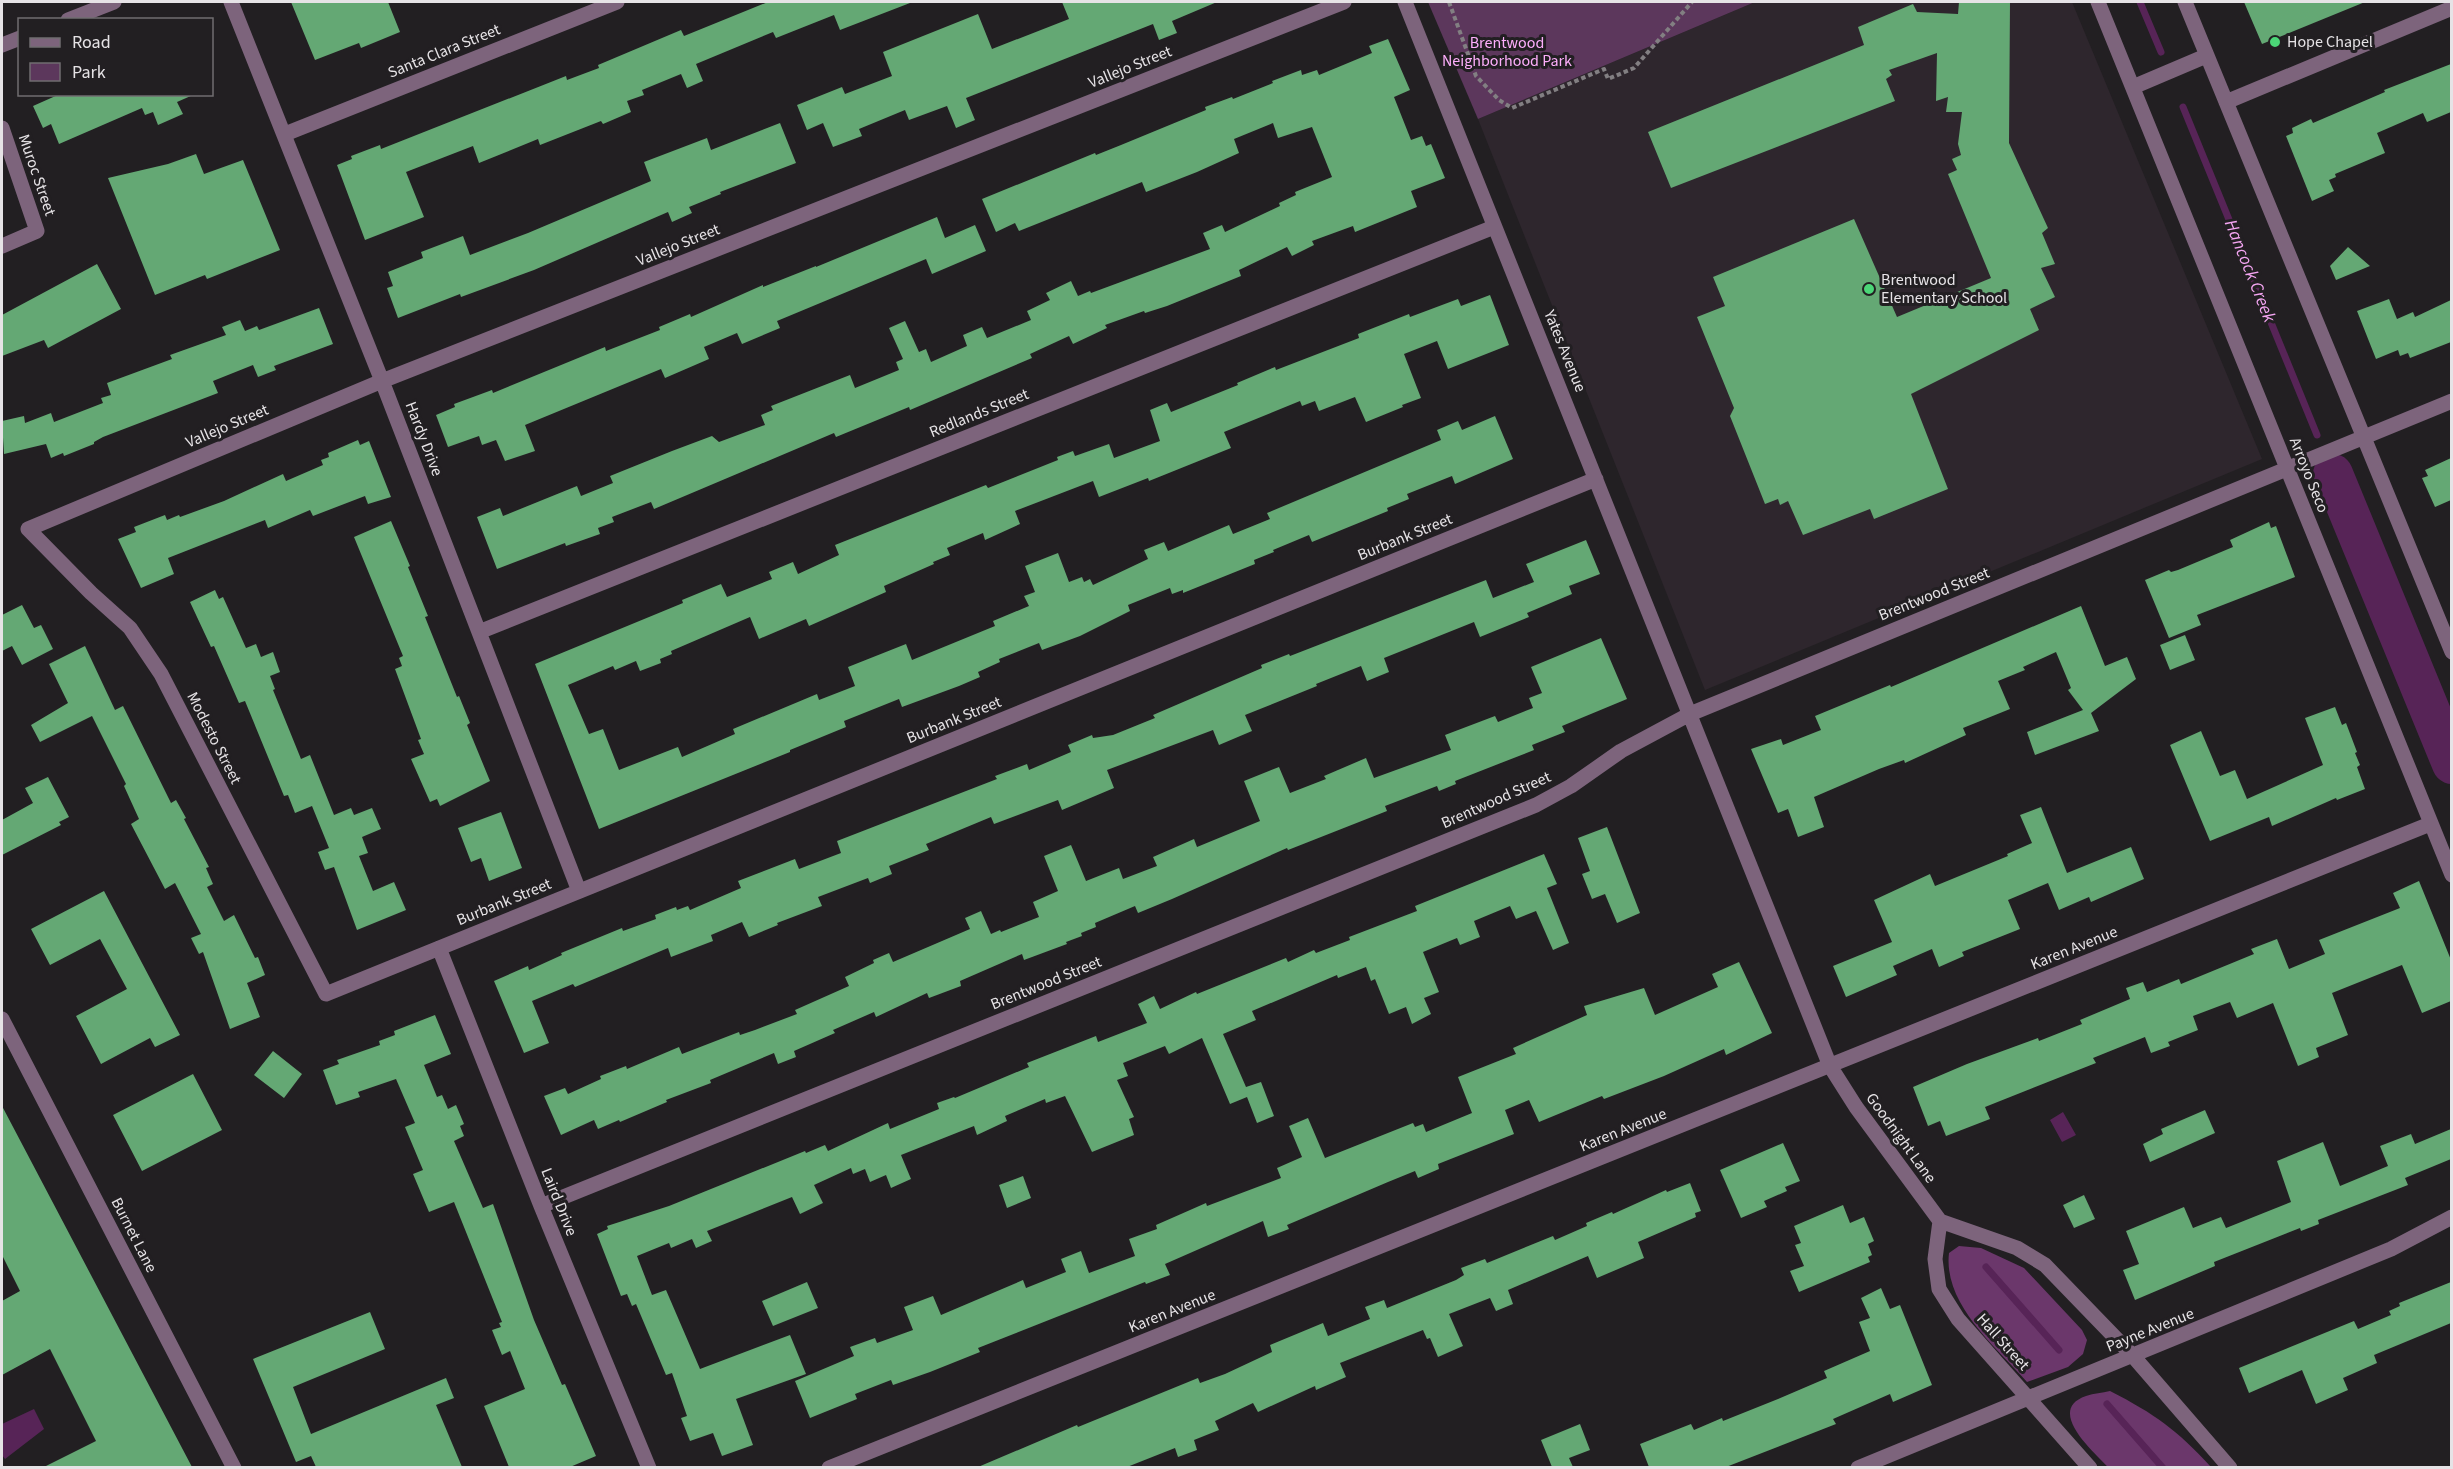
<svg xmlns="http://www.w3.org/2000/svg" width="2453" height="1469" font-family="'Source Sans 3',sans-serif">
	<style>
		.built { fill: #2e262d }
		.green { fill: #5c375c }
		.forest { fill: #6b376b }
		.water { fill: #572457 }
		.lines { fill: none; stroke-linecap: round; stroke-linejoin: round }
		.stream { stroke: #572457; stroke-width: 7 }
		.river { stroke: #572457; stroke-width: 40 }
		.building { fill: #64a874 }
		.path { stroke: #827f82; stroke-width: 4; stroke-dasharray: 4.5 3; stroke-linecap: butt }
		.minor { stroke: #7d647c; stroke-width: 15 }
		.poi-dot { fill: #4bd677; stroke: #221f22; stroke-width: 2 }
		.labels { text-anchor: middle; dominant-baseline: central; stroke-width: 6; stroke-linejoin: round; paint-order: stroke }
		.poi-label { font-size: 16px; fill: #e6e3e6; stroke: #221f22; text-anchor: start }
		.park-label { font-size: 16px; fill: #fdaefb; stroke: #221f22 }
		.street-label { font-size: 16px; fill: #e6e3e6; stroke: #221f22 }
		.water-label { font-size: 18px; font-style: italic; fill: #f3a5f1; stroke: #221f22 }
	</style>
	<rect width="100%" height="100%" fill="#221f22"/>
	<path class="built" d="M1755,2H2072L2262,459L1705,690L1478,119Z"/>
	<path class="green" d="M1428,2H1755L1478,119Z"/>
	<path class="forest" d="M1959,1246L1981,1248L2024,1268L2082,1330L2087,1340L2083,1354L2068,1367L2027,1382C1996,1347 1943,1304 1949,1253Z
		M2110,1391C2155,1414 2177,1430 2211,1467H2108C2094,1452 2045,1410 2086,1396C2094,1393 2102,1393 2110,1391Z"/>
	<path class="water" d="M2063,1112L2076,1135L2062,1142L2050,1120Z
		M34,1409L44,1429L5,1459L2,1455V1424Z"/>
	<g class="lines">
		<path class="stream" d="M2140,2L2161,52
			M2183,107L2317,435
			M1986,1267L2059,1350
			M2107,1404L2163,1468"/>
		<path class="river" d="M2333,474L2452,764"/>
	</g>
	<path class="building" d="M291,2H388L400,32L361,48L359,43L315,60Z
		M768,2L910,3L840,30L834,15L776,38L773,32L696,64L703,81L687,88L681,74L642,90L644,95L627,101L631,112L603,124L601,121L540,145L538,139L479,163L473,146L406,172L424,217L365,240L337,165L352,159L351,156L380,145L381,149L566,76L567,80L599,68L598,65L681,30L684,36Z
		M1062,2H1217L1172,21L1177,33L1159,40L1153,24L966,98L975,120L956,128L947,106L909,120L905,110L859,129L862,136L833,147L823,123L807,130L797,105L842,87L845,94L892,76L883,52L978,14L992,49L1069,19Z
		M1959,2H2010L2009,143L2048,228L2042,233L2055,264L2041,268L2055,297L2030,309L2039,330L1911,394L1948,489L1874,519L1870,509L1803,535L1788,501L1780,505L1778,499L1765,504L1730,416L1734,408L1697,317L1725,306L1713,277L1854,219L1897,317L1991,278L1948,174L1957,170L1952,159L1961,155L1958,144L1962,112H1946L1948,97L1936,101L1937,53L1889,70L1892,75L1886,79L1895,101L1671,188L1648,132L1864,45L1858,27L1913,4L1917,12L1958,14Z
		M2244,2H2365L2262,44Z
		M1388,39L1410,90L1394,97L1411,140L1422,136L1426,146L1431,144L1445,178L1411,191L1417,207L1355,232L1353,226L1312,241L1314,245L1292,256L1287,247L1239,270L1241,276L1167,306L1145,313L1144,311L1105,325L1107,328L1073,344L1069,336L1030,354L1032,358L910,410L909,407L836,437L834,433L654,509L651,502L612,517L614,522L598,528L600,534L566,546L565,543L497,569L477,517L500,508L503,516L577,486L581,496L613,483L610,476L672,451L712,436L719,442L765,425L761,415L773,410L771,406L850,375L855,388L899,370L896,362L903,359L889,328L905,321L919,352L926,349L931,362L967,346L963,335L982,327L987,338L1031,320L1027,311L1050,300L1046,293L1071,281L1078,296L1090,291L1091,293L1210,249L1203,233L1222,225L1225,232L1280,206L1279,203L1296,195L1295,192L1332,177L1312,127L1278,138L1273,123L1234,139L1239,153L1197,172L1146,192L1142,182L1019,231L1015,223L996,232L982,199L1095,153L1096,155L1121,145L1206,110L1205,107L1232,97L1233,99L1273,83L1272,81L1301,70L1302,75L1317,70L1319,75L1336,68L1372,53L1369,46Z
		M2451,64V112L2427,122L2423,113L2377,133L2385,153L2335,174L2336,177L2329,180L2334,191L2312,201L2286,136L2293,133L2292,128L2311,119L2313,123L2385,92L2384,90Z
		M60,94H193V95L177,102L183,114L158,125L153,112L145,115L142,108L59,144L51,124L43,128L33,106Z
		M780,123L796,163L720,192L721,194L689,207L692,213L672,222L668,212L534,270L461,297L460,294L398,318L387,288L393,286L388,272L423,258L421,252L463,236L470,255L528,233L651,181L644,162L707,138L711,150Z
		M196,154L204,174L243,160L280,250L207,279L205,275L155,295L108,178L168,164Z
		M937,217L945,238L975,225L986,251L932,274L926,259L777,321L780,328L742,344L737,333L704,347L709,359L665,378L661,369L525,425L535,451L505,461L496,440L482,445L479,436L448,447L436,415L455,407L454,404L492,390L493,393L605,347L606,351L660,330L659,327L690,314L691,317L763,285V287L816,266V267Z
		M2348,247L2370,266L2336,280L2330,266Z
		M97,264L121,309L48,348L44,340L2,356V315Z
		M1490,295L1509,345L1448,369L1437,341L1404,354L1421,398L1402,405L1403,407L1366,422L1355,397L1319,411L1315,401L1302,406L1300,401L1224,432L1231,448L1149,481L1148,478L1099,497L1093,481L1015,511L1020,524L985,540L983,533L947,548L950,555L933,562L934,564L884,586L886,592L809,626L806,619L759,639L750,617L671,651L672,654L660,659L661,663L640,671L636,661L615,670L613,666L568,685L589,734L603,729L619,770L678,747L682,757L735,734L733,729L817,694L819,700L855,686L848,667L906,644L912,660L995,626L993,621L1029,606L1024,596L1035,592L1025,566L1058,553L1069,582L1082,577L1084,582L1090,579L1093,585L1148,559L1144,550L1164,542L1168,551L1229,525L1233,534L1270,519L1267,513L1441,440L1437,430L1458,421L1462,430L1495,416L1513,459L1455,484L1452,476L1407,494L1409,499L1387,508L1388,511L1312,542L1309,535L1273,550L1274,552L1254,560L1255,564L1183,593V590L1172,594L1170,588L1128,605L1130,611L1080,636L1042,650L1039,643L999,659L1000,662L978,672L980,677L959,686L902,707L899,699L844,721L846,727L790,750V752L599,829L535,664L683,603L682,600L721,584L727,597L772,579L769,572L793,562L798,574L839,555L835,545L986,485L988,488L1058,460L1057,457L1073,451L1075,456L1109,444L1114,458L1160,441L1150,410L1167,403L1171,412L1238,385L1237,383L1275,367L1276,370L1359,338L1358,334L1409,314L1410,317L1458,299L1461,306Z
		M2389,299L2397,319L2413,312L2415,317L2451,300V342L2410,358L2408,353L2400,356L2398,350L2376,359L2357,311Z
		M319,308L333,344L274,366L276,370L258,377L253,365L213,381L218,393L103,437L94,442V444L64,456L63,453L51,458L46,444L4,454L2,421L24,416L25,423L51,413L54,422L103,403L101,398L111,395L107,383L172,359L170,355L226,335L222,327L240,320L245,331L257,326L259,330Z
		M358,440L360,445L369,441L391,497L368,504L365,496L313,516L310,510L268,528L265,520L168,558L174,574L141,588L118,539L136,532L134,527L165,515L167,520L179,515L180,517L224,501L283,474L286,481L323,465L321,460L329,457L328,453Z
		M2451,458V500L2435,507L2422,478L2428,476L2425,470Z
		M391,521L410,566L408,567L428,616L425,617L457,697L459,696L470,723L467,725L490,781L440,806L437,799L430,802L411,759L424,754L418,740L421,739L395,669L402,666L399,658L403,656L354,537Z
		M2269,522L2271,528L2276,526L2295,577L2197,615L2201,625L2169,638L2145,580L2169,570L2171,572L2178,570L2233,547L2230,540Z
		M1586,540L1600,574L1569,586L1572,594L1527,613L1529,617L1480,637L1474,622L1384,658L1389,672L1367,681L1361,666L1316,684L1317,686L1245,715L1252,731L1219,745L1213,730L1107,770L1114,788L1062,810L1058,800L994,824L991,817L926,844L929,850L889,866L892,874L870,883L868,878L818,897L822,906L777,923L778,925L749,937L742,922L711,935L713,941L671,957L668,948L575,987L573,984L532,1001L549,1043L524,1053L494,981L528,966L529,970L562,955L561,953L622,928L623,931L656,919L655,915L676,907L677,910L688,906L690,910L741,888L738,881L795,859L799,869L841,853L837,841L997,779L995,776L1027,764L1029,770L1071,752L1068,745L1092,735L1093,738L1113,735L1155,718L1153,715L1262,668L1261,665L1289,654L1290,656L1486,580L1493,598L1534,582L1526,564Z
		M215,590L219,599L223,597L246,648L256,644L261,657L273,652L280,672L270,676L275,689L273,690L301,759L310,755L334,815L351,808L354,815L372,808L381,829L362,837L368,853L359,856L373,891L394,882L406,910L357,930L334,867L325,870L318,852L329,848L312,806L295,813L288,795L284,796L245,701L239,703L214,646L211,647L190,602Z
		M22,605L34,628L41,625L53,649L22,665L12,646L2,651V615Z
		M2081,606L2105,666L2127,657L2136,679L2091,713L2099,731L2035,755L2027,732L2083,710L2068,690L2071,688L2056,652L2023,667L2025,670L1998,681L2010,709L1963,728L1966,735L1905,763L1904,760L1879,769L1814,797L1824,827L1798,837L1788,809L1778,813L1751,749L1781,739L1783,745L1821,730L1815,716L1890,685L1891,687Z
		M2185,635L2195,660L2170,670L2160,645Z
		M1601,638L1627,699L1562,726L1565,732L1532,745L1534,750L1455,781L1456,784L1439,791L1437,786L1385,806L1387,811L1288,850L1287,848L1172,899L1138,913L1135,906L1095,923L1096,927L1081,933L1082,936L1066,942L1067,944L1024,960L1022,954L960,981L961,986L929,998L927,993L876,1017L874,1012L833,1030L835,1033L794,1051L796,1057L778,1064L774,1053L710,1080L711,1083L666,1100L667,1102L620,1122L619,1120L598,1129L594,1120L561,1135L544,1096L565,1088L568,1094L601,1079L600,1076L626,1066L627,1069L679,1047L682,1054L739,1032L740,1035L755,1030L797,1014L795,1010L849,986L845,977L874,963L873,960L889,953L893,962L970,929L965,918L981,911L991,934L1000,930L1001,932L1039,917L1033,902L1058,891L1044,856L1071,845L1086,881L1119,868L1123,879L1157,866L1153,857L1185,843L1194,839L1197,847L1260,821L1244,781L1279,767L1290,793L1326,779L1324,776L1366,758L1374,778L1451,750L1445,735L1495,716L1498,722L1533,708L1529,698L1542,693L1531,667Z
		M85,646L115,710L123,706L171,803L176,800L186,818L184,819L209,867L206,868L213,884L207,887L224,921L234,915L255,958L258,957L265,975L247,983L260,1017L230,1029L203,952L199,954L191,938L201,934L175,883L165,889L131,824L139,819L124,786L126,784L92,716L40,742L31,725L68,703L49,664Z
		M2335,707L2342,725L2346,723L2357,752L2355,753L2360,765L2357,767L2365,789L2337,800L2336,798L2272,826L2269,817L2210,841L2170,745L2201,731L2220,776L2235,770L2247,799L2323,765L2305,718Z
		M48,777L69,817L59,822L61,825L2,855V820L33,803L25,788Z
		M2041,807L2067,873L2131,847L2144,879L2091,902L2089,897L2059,910L2048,883L2008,900L2020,929L1962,952L1964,956L1939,967L1932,949L1893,966L1897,975L1846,997L1833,966L1892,942L1874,900L1930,874L1935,886L2008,856L2007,854L2032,843L2020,815Z
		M501,812L522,868L489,881L481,858L471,862L458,828Z
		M1607,827L1640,913L1617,923L1605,894L1592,899L1582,874L1590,871L1578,838Z
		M1544,854L1557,884L1547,888L1569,943L1553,950L1536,911L1516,919L1510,906L1474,921L1480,937L1460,945L1457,938L1423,952L1439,992L1424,998L1431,1014L1412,1024L1406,1007L1389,1014L1375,979L1371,981L1366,967L1338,978L1337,975L1252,1011L1256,1020L1223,1034L1246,1087L1261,1082L1274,1116L1257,1123L1247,1097L1230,1104L1202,1038L1169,1054L1165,1046L1123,1063L1128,1076L1117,1080L1134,1117L1129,1119L1134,1135L1092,1152L1065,1096L1046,1103L1045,1099L1005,1116L1007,1121L977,1135L974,1126L901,1155L911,1179L891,1188L886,1175L870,1182L865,1169L853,1174L851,1168L814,1185L823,1203L800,1214L792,1197L707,1231L712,1241L696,1248L692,1239L671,1248L669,1243L637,1256L652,1295L666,1290L700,1369L790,1335L806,1374L736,1399L753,1445L722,1456L713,1433L690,1441L681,1418L687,1416L672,1373L666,1375L636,1304L632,1306L627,1294L621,1296L597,1234L608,1229L607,1226L669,1206L805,1151L806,1153L825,1145L828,1151L888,1123L890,1129L939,1109L937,1103L954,1097L955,1098L1029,1067L1027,1063L1096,1036L1098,1042L1147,1023L1138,1004L1154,996L1160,1009L1196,992L1197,994L1286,958L1288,962L1314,950L1316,953L1350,940L1349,937L1417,911L1415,906Z
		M2419,881L2451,960V1001L2422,1013L2402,965L2332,993L2348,1035L2316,1048L2319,1057L2298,1066L2273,1003L2237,1018L2230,1002L2193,1016L2198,1030L2168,1042L2170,1046L2151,1053L2145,1037L2093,1058L2096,1063L1985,1107L1990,1119L1946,1136L1940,1121L1928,1126L1913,1087L1967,1064L2038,1038L2039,1041L2082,1024L2080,1020L2130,999L2126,988L2143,982L2147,992L2179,979L2181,984L2254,954L2251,949L2277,939L2289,969L2325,954L2319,940L2400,908L2393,893Z
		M104,891L180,1035L155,1047L150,1038L101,1064L76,1016L127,989L100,939L50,965L31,929Z
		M1739,962L1772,1033L1726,1055L1724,1049L1664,1076L1604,1099L1602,1096L1539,1122L1529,1100L1505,1110L1514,1134L1438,1164L1439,1169L1418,1178L1415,1171L1388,1182L1287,1225L1289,1229L1268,1237L1263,1221L1165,1264L1170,1275L1146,1284L1145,1282L978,1348L980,1352L930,1372L893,1385L891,1380L855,1394L857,1399L810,1418L795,1381L854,1356L850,1347L875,1338L877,1343L913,1330L904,1307L933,1296L941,1315L1023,1280L1026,1288L1066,1272L1061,1259L1081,1251L1089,1273L1135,1256L1129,1239L1157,1229L1156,1225L1206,1203L1207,1206L1281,1178L1277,1168L1302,1157L1289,1126L1308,1118L1325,1158L1413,1123L1415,1127L1423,1124L1426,1132L1472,1113L1458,1077L1516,1054L1513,1048L1587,1015L1584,1006L1644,988L1655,1015L1718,987L1712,974Z
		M435,1015L451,1054L424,1065L437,1097L442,1095L448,1109L456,1105L464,1124L460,1126L464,1136L454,1141L483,1208L493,1204L534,1320L562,1385L565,1384L596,1456L570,1467H509L484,1406L525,1389L510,1351L502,1355L492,1330L501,1327L499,1323L502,1322L454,1202L429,1212L413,1174L423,1170L405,1127L415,1123L396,1079L358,1092L360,1097L336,1105L323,1070L339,1064L337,1060L380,1045L379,1041L395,1035L394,1031Z
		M273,1051L302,1074L284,1098L254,1075Z
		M193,1074L222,1130L142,1171L113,1115Z
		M2,1106L192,1467H44L96,1441L50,1349L2,1375V1301L20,1291L2,1255Z
		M2205,1110L2215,1133L2150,1162L2143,1144L2163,1134L2161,1129Z
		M2451,1129V1159L2405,1178L2408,1185L2318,1220L2319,1224L2301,1231L2300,1228L2214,1262L2215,1266L2135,1300L2123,1270L2139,1264L2126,1231L2184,1207L2193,1228L2221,1217L2226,1228L2291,1202L2277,1161L2323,1142L2340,1186L2388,1166L2380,1146L2411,1134L2415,1144Z
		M1783,1143L1800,1181L1785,1187L1787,1191L1764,1201L1767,1207L1741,1218L1720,1170Z
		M1023,1176L1031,1198L1007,1208L999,1185Z
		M1690,1183L1701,1211L1695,1213L1696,1217L1638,1242L1644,1258L1597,1278L1588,1256L1508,1290L1513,1304L1496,1311L1490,1298L1449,1314L1463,1346L1438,1357L1430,1338L1427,1339L1423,1330L1340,1363L1346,1377L1316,1390L1315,1386L1258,1412L1253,1403L1215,1421L1219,1430L1194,1440L1197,1450L1178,1457L1175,1448L1127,1467H978L1077,1425L1078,1427L1198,1378L1200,1383L1225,1374L1272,1352L1270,1345L1323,1323L1328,1336L1370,1319L1365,1307L1384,1300L1387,1308L1456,1280L1464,1275L1461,1268L1485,1259L1487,1263L1553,1236L1555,1240L1587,1226L1586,1223L1612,1212L1613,1214L1666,1190L1667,1192Z
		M2084,1195L2095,1219L2074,1228L2063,1205Z
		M1843,1205L1850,1223L1864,1217L1874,1241L1868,1244L1872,1255L1868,1257L1870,1262L1799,1292L1790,1271L1804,1266L1795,1245L1801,1243L1794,1226Z
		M807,1282L818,1308L773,1326L762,1301Z
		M2451,1282V1323L2374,1355L2377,1363L2343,1378L2348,1390L2316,1404L2302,1370L2249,1393L2239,1368L2354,1321L2358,1329L2391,1315L2389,1311L2400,1306L2399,1303Z
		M1881,1288L1890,1309L1900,1305L1932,1385L1893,1402L1890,1394L1833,1419L1836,1424L1726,1467H1649L1640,1444L1691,1424L1694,1430L1722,1418L1723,1421L1778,1399L1827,1378L1824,1371L1870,1351L1859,1322L1870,1318L1861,1298Z
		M370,1312L385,1349L293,1387L311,1434L446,1378L454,1398L436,1405L462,1467H316L311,1456L296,1462L253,1359Z
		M1580,1424L1590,1450L1569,1458L1573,1467H1552L1541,1440Z"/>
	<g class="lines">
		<path class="path" d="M1449,2L1476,76L1499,100L1512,108L1604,69L1608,79L1634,68L1692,2"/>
		<path class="minor" d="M231,2L382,381L579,891
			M1344,2L382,381L28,529L91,593L130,628L161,674L326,994L1596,479
			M1405,2L1830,1066L1856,1107L1940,1221L2017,1248L2045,1265L2133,1356L2230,1468
			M2098,2L2452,875
			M2185,2L2452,652
			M68,20L114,2
			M2,45L20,38
			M2133,87L2206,56
			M2226,102L2452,8
			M2,128L37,231L2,246
			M285,134L617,2
			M479,632L1494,227
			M439,948L541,1206L649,1468
			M2,1019L234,1468
			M541,1206L1536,805L1571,786L1621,751L1690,714L2452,401
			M1940,1221L1935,1259L1939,1289L1958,1319L2090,1468
			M829,1468L2430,824
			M1858,1468L2391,1249L2452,1217"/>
	</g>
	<g class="poi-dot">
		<circle cx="2275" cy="42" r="6"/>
		<circle cx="1869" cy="289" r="6"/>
	</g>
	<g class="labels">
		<g class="poi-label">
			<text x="2287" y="42">Hope Chapel</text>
			<text x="1881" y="280">Brentwood<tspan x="1881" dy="18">Elementary School</tspan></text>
		</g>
		<g class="park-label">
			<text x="1507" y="43">Brentwood<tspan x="1507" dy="18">Neighborhood Park</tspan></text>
		</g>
		<g class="street-label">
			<text transform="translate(444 51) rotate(-22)">Santa Clara Street</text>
			<text transform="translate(1130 67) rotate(-22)">Vallejo Street</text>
			<text transform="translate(37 175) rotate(71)">Muroc Street</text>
			<text transform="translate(678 245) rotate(-22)">Vallejo Street</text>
			<text transform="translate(1565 351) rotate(68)">Yates Avenue</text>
			<text transform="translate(979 413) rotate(-22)">Redlands Street</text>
			<text transform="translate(227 426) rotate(-23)">Vallejo Street</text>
			<text transform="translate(424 439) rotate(69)">Hardy Drive</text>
			<text transform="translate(2309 475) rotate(68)">Arroyo Seco</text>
			<text transform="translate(1405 537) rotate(-22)">Burbank Street</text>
			<text transform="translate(1934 594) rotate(-22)">Brentwood Street</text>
			<text transform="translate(954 720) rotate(-22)">Burbank Street</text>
			<text transform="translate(214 738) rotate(63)">Modesto Street</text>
			<text transform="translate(1496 800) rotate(-24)">Brentwood Street</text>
			<text transform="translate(504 902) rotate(-22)">Burbank Street</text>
			<text transform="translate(2074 948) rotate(-22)">Karen Avenue</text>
			<text transform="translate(1046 983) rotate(-22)">Brentwood Street</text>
			<text transform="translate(1623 1130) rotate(-22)">Karen Avenue</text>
			<text transform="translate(1901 1138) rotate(54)">Goodnight Lane</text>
			<text transform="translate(559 1202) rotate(68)">Laird Drive</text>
			<text transform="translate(134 1235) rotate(63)">Burnet Lane</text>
			<text transform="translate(1172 1311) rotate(-22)">Karen Avenue</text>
			<text transform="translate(2150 1330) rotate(-22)">Payne Avenue</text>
			<text transform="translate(2003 1342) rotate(48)">Hall Street</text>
		</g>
		<g class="water-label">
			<text transform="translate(2250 271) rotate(68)">Hancock Creek</text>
		</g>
	</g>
	<rect width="2453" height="1469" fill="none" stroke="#e6e3e6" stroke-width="6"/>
	<rect x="18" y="18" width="195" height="78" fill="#221f22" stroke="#706d70" stroke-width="1.5"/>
	<rect x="30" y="38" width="30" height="9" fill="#7d647c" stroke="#706d70" stroke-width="1.5"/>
	<text x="72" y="48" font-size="18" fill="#e6e3e6">Road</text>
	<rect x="30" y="63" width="30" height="18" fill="#5c375c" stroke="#706d70" stroke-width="1.5"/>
	<text x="72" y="78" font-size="18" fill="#e6e3e6">Park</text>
</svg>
